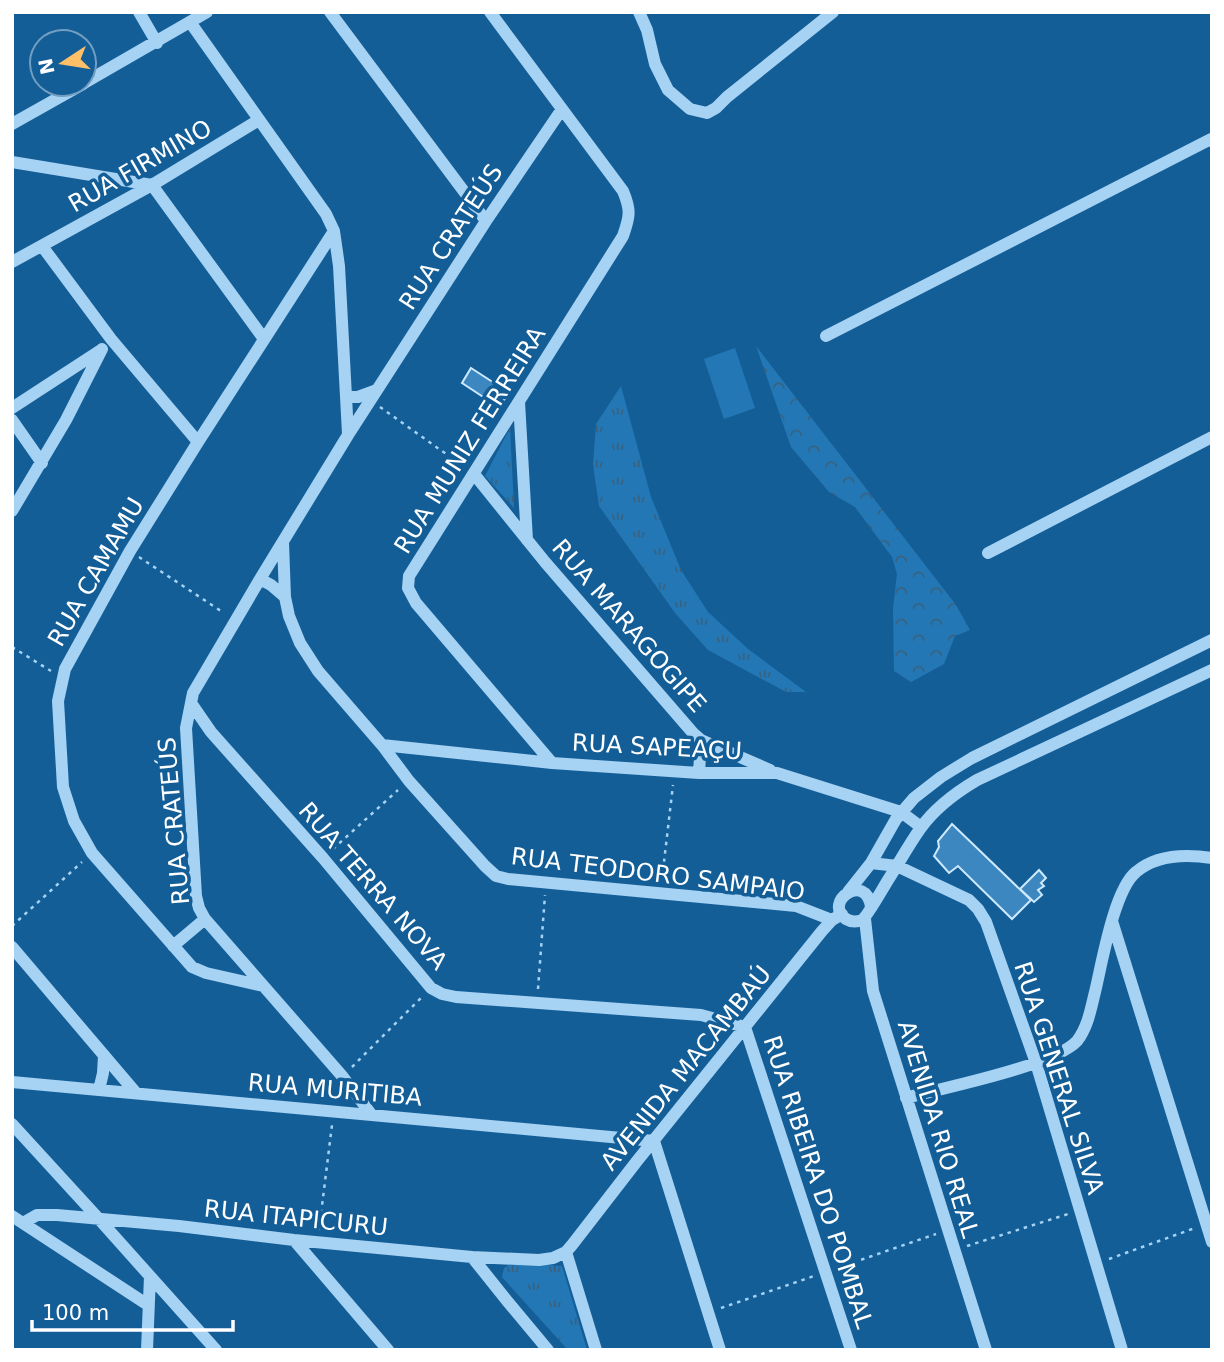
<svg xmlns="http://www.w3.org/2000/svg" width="1224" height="1362" font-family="'DejaVu Sans',sans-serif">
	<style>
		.forest { fill: url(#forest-crowns) }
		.park { fill: url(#park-tufts) }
		.garden { fill: #2377b5 }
		.building { fill: #3d87c0; stroke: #cde9fd; stroke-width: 2 }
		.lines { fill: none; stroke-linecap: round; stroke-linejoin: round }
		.path { stroke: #a6d2f3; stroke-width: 2.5; stroke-dasharray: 3.5 5; stroke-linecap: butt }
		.minor { stroke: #a6d2f3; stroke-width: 12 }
		.labels { text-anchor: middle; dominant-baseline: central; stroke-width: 7; stroke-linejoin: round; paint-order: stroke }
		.street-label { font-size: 24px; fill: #fff; stroke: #145e98 }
	</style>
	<defs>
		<pattern id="forest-crowns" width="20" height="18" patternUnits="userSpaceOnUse" patternTransform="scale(1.75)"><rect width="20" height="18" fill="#2377b5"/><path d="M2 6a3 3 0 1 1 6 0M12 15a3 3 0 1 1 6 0" fill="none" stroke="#386280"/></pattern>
		<pattern id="park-tufts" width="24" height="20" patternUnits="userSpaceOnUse" patternTransform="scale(1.75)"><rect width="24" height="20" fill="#2377b5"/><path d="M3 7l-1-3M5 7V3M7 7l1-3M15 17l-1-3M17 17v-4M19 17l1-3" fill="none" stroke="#386280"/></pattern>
	</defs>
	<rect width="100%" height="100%" fill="#145e98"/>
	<path class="forest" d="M756,346L956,605L970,630L955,636L944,664L911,682L894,671L893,608L897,574L892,557L855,507L829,492L791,447Z"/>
	<path class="park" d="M621,386L651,497L681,570L708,612L748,649L806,692H786L708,650L675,613L599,506L593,465L596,424Z
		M510,428L514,508L485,476Z
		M512,1263L562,1266L587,1350H568L502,1277L504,1268Z"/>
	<path class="garden" d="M735,348L755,408L724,419L704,359Z"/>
	<path class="building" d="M471,368L505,390L502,395L507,397L497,406L462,383Z
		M952,824L1031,900L1012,919L958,866L949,873L934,856L939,847L938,841Z
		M1039,870L1046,878L1041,883L1044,886L1038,890L1042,895L1034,902L1020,889Z"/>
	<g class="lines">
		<path class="path" d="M380,407L463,466
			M139,557L224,613
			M12,647L51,671
			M333,849L398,790
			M662,879L673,785
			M12,926L82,862
			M538,989L545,895
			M352,1067L421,998
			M319,1230L332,1125
			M967,1246L1068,1214
			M1109,1259L1195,1228
			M837,1268L936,1234
			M721,1308L814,1276"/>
		<path class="minor" d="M139,12L157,43
			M330,12L486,221
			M490,12L623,191C631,210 630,216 623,236L409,576L408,588L416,603L552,763
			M639,12L647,30L655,64L668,90L690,109L707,113L716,108L727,97L833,12
			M190,22L326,214L334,231L339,266L348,434
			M84,83L207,12
			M12,124L83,84
			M12,162L152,185L264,339
			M42,246L111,339L198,442
			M12,262L152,185L259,120
			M826,336L1211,139L1212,141
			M346,397H358L377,390
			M519,402L527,540
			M12,408L101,350
			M12,420L42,463
			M474,474L545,562L693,733L701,740L710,744L770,770
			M12,511L66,420L102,349
			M283,542L285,597L289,616L300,643L318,671L382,745L409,781L485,866L496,876L508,879L796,906L832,920
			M988,553L1212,437
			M260,579L271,585L285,597
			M191,703L211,732L323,858L431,988L442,994L456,997L701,1015L745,1027L851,1350
			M382,745L552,763L699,773H777L901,812L921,827
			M699,773L701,740
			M871,863L897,866L969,900L978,909L986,922L1036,1063L1122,1350
			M848,892L871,863L896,819L914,798L941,777L972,758L1212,640
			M871,907C866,871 822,902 846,919C851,922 857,922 862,920C867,917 883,888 888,880C899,863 908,846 920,829C934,809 955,793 977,780L1212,670
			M865,919L873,991L986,1350
			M1112,921L1212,1242
			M173,946L205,919
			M12,947L136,1093
			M263,986L206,973L192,967L92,853L74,821L63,787L58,701L65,669L130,551L198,442L334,231
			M12,1082L654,1141
			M99,1090L103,1073L104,1055
			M906,1098C942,1088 1054,1066 1077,1041C1088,1027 1091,1008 1095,992C1102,963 1114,890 1136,872C1157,854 1186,854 1212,858
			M371,1114L343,1077L205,919L199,908L196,896L186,728L193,693L260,579L348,435L486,221L562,109
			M12,1124L98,1218L216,1350
			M654,1141L720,1350
			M12,1216L148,1305
			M23,1223L37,1215H57L179,1226L294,1240L472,1257L539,1260L553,1258L566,1252L572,1245L637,1161L822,931L832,920L842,914
			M294,1240L388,1350
			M566,1252L596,1350
			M472,1257L508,1302L548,1350
			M147,1350L150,1276"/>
	</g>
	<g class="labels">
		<g class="street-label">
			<text transform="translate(140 166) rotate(-30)">RUA FIRMINO</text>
			<text transform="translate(451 237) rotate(-57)">RUA CRATEÚS</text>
			<text transform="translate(470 440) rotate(-58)">RUA MUNIZ FERREIRA</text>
			<text transform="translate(96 572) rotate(-60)">RUA CAMAMU</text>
			<text transform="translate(629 626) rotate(49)">RUA MARAGOGIPE</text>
			<text transform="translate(657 747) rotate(3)">RUA SAPEAÇU</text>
			<text transform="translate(174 821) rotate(-95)">RUA CRATEÚS</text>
			<text transform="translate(658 874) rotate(7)">RUA TEODORO SAMPAIO</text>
			<text transform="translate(373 886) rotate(49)">RUA TERRA NOVA</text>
			<text transform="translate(686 1068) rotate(-51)">AVENIDA MACAMBAÚ</text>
			<text transform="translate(1059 1078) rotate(72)">RUA GENERAL SILVA</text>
			<text transform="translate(335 1090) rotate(5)">RUA MURITIBA</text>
			<text transform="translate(938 1129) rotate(73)">AVENIDA RIO REAL</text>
			<text transform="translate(818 1182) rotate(72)">RUA RIBEIRA DO POMBAL</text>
			<text transform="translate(296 1218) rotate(6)">RUA ITAPICURU</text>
		</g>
	</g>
	<rect width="1224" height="1362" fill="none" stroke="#ffffff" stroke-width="28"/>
	<g transform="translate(63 63) rotate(258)"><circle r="33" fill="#145e98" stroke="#729ec1" stroke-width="2"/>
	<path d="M0-5L12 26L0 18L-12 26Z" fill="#ffc067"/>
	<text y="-10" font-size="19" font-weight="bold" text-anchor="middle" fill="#ffffff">N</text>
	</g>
	<path d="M32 1320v10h201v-10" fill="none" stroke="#ffffff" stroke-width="3.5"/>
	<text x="42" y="1320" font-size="21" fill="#ffffff" stroke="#145e98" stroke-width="5" paint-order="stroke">100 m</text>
</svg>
